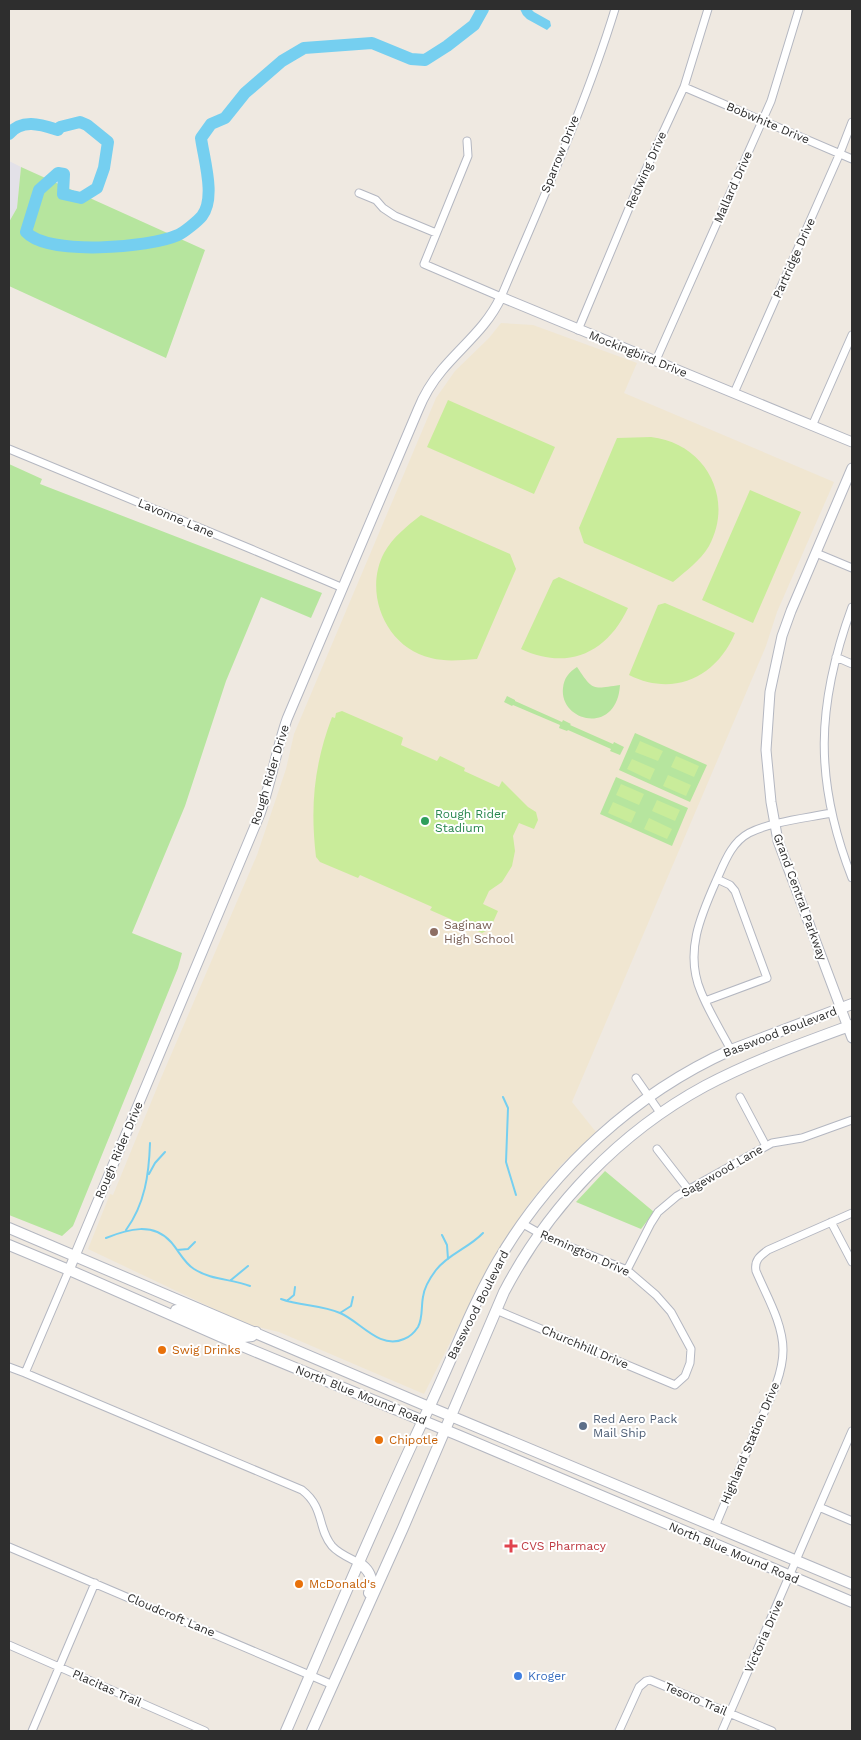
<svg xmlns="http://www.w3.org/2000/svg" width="861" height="1740" font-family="'Work Sans',sans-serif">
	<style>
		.industrial { fill: #e3e1e8 }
		.education { fill: #f0e6d1 }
		.green { fill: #b6e59e }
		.pitch { fill: #c9ec9a }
		.water { fill: #75cff0 }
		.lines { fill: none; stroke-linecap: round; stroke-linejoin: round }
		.stream { stroke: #75cff0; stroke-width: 2 }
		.river { stroke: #75cff0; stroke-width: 12 }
		.minor-casing { stroke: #b4b7c1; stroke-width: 9 }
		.tertiary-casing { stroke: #b4b7c1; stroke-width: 11 }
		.secondary-casing { stroke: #b4b7c1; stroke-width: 12 }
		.minor { stroke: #fff; stroke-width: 7 }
		.tertiary { stroke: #fff; stroke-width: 9 }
		.secondary { stroke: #fff; stroke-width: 10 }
		.leisure-dot { fill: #2e9e5b; stroke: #fff; stroke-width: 2 }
		.education-dot { fill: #8d6e63; stroke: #fff; stroke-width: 2 }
		.food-dot { fill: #e8710a; stroke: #fff; stroke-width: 2 }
		.service-dot { fill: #5c6f8a; stroke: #fff; stroke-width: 2 }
		.health-dot { fill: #e0444e; stroke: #fff; stroke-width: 2 }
		.shop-dot { fill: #3f7fe0; stroke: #fff; stroke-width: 2 }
		.labels { text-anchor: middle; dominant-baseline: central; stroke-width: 4; stroke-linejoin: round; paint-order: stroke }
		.street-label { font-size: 12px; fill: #2e2e2e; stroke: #fff }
		.leisure-label { font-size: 12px; fill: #27864d; stroke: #fff; text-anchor: start }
		.education-label { font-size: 12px; fill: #785e54; stroke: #fff; text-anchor: start }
		.food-label { font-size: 12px; fill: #c56008; stroke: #fff; text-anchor: start }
		.service-label { font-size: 12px; fill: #4e5e75; stroke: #fff; text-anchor: start }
		.health-label { font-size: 12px; fill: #be3a42; stroke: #fff; text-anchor: start }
		.shop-label { font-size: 12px; fill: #366cbe; stroke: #fff; text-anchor: start }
	</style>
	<rect width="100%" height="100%" fill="#efe9e1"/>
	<path class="industrial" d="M9,161L21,167L17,208L9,222Z"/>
	<path class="education" d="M501,323L533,325L637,363L624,393L834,482L777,612L766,646L572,1102L596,1132L561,1165L530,1202L495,1254L424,1394L279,1332L246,1324L88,1249L110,1194L113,1195L161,1078L257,855L286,769L294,734L436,398L455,371L489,338Z"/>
	<path class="green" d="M21,167L205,250L166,358L9,286V222L17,208Z
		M9,464L42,479L40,484L322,593L311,618L261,597L226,681L185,806L132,933L182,953L178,968L73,1226L62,1236L9,1215Z
		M577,667C593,691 592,689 620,685C617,736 559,722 563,688C564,678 569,672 577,667Z
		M507,696L515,700V701L562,722L563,720L571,724L570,725L613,744L614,742L624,747L620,755L610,751L611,749L568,730L567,731L559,728L560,725L513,705L512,706L504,702Z
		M635,733L707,765L690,802L619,770Z
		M616,777L688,808L672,846L600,814Z
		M605,1171L654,1212L641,1229L576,1202Z"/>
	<path class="pitch" d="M448,400L555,447L534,494L427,447Z
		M651,437C705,443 735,498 709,546C700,561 686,571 673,582L584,543L579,528L617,438Z
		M750,490L801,512L753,623L702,600Z
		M421,515L510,554L516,569L477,659C461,660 446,662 431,658C386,648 363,593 384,553C393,537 407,526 421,515Z
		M559,577L628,608C607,653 568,671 521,649L553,580Z
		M665,603L735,633C716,678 673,697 629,675L658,605Z
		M342,711L402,737L403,738L401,745L437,761L440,756L465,768L464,771L499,787L502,781L528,807L536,812L538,820L534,829L519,823L513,836L515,851L512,866L502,882L489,891L483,904L498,911L490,929L482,933L430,910L432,907L430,906L360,875L358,878L320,862L316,857C310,806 314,765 332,717L335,718L336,713Z
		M640,741L663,751L658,761L635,752Z
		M676,756L699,766L694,777L671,767Z
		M632,759L655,769L650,780L627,769Z
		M668,775L691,785L686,796L663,786Z
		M621,784L644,794L639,805L616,795Z
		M657,800L680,810L675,821L652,811Z
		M613,802L636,812L631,823L608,813Z
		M649,818L672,829L667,839L644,829Z"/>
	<path class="water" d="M520,9H531L534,12L550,21L551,26L547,30L527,19L523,15Z"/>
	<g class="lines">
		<path class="stream" d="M503,1097L508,1108L506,1162L516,1195
			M149,1174L155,1163L165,1152
			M126,1230C145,1204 149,1174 150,1143
			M442,1235L447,1245L448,1259
			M106,1238C128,1229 153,1222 171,1242C179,1251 184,1263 194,1269C211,1280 232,1279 250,1286
			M177,1250L188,1249L195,1242
			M231,1280L248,1266
			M281,1299C300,1306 321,1305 340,1313C360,1321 379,1350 404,1339C410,1337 414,1333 418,1327C423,1318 421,1307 423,1297C424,1288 430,1278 436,1270C448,1254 469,1248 483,1233
			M288,1300L294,1295L295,1287
			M340,1313L351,1306L353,1297"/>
		<path class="river" d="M9,134C22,118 42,125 58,130L60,127L80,122L87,125L108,142L104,168L97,188L81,198L63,194L64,174L58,173L39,190L26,232C48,256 149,248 178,235C183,233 198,221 202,216C216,198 204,160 201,138L211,124L225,118L245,93L282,61L304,48L372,43L411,59L425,60L447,46L474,25L483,9"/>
		<defs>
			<path id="minor" d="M684,87L852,159
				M467,141L468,156L424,264L501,297C541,202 585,107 615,9
				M359,193L376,200L383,208L395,216L436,233
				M578,330L637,189L684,87L708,9
				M656,360L771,101L799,9
				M734,393L840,153L852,122
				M812,426L852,335
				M9,449L251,549L343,588
				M816,553L852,568
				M852,607C816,705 814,781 852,878
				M836,657L852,664
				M705,1001L767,978L735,891L730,885L717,879
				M731,1050C721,1031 709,1012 701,992C684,952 701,915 717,879C725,861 732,842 749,833C770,822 807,818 831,813
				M636,1078L661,1114
				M740,1097L766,1146
				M657,1149L688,1189
				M831,1222L852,1262
				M69,1270L25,1373L302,1490C325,1508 317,1528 332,1546C339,1554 350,1558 359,1563
				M627,1270L651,1223L658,1212L677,1196L772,1143L802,1138L852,1120
				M496,1310L675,1385L685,1376L690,1363L691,1349L671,1312L656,1295L627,1270L548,1238L523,1224
				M9,1367L25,1373
				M819,1507L852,1521
				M715,1527C728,1495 742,1464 755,1432C766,1407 783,1378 783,1350C783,1323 766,1295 756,1271C754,1260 760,1256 768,1250L852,1213
				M9,1547L333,1685
				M9,1645L205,1731
				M32,1731L95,1583
				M619,1731L639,1687L646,1681L650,1680L772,1731
				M722,1731L852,1431"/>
			<path id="tertiary" d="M852,468L791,611L782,636L770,692L766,750L771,802L778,841L852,1038
				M69,1270L260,814C271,783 276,751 287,719L418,410C424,395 432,382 442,370C463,345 487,327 501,297L852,442"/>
			<path id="secondary" d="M9,1228L422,1404L852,1584
				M9,1245L69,1270L242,1346L460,1436L852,1602
				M176,1310L244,1337L252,1336L256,1332
				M359,1563C371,1571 374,1580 369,1593
				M286,1731C332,1625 377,1517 427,1412C451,1362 470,1309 498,1261C552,1169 635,1093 731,1050L852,1004
				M312,1731L403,1528L504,1292C549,1206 620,1132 705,1086C752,1061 803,1043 852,1025"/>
		</defs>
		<use href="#minor" class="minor-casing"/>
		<use href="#tertiary" class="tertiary-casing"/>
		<use href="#secondary" class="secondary-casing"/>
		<use href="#minor" class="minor"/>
		<use href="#tertiary" class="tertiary"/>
		<use href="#secondary" class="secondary"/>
	</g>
	<circle class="leisure-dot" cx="425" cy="821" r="5"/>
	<circle class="education-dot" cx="434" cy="932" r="5"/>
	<g class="food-dot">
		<circle cx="162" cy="1350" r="5"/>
		<circle cx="379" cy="1440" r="5"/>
		<circle cx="299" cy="1584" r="5"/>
	</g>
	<circle class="service-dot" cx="583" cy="1426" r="5"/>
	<path class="health-dot" d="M508.5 1538.5h5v5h5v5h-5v5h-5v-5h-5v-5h5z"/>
	<circle class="shop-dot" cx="518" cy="1676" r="5"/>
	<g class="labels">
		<g class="street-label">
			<text transform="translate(768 123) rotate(23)">Bobwhite Drive</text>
			<text transform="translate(560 154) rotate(-68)">Sparrow Drive</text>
			<text transform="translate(646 170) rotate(-66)">Redwing Drive</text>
			<text transform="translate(733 187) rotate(-66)">Mallard Drive</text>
			<text transform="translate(794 258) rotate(-66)">Partridge Drive</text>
			<text transform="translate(638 354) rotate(22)">Mockingbird Drive</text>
			<text transform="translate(176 518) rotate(23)">Lavonne Lane</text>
			<text transform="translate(270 775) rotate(-73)">Rough Rider Drive</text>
			<text transform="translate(800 897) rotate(70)">Grand Central Parkway</text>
			<text transform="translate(780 1032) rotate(-21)">Basswood Boulevard</text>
			<text transform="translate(119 1150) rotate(-67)">Rough Rider Drive</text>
			<text transform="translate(722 1171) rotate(-30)">Sagewood Lane</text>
			<text transform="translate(585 1253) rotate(24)">Remington Drive</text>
			<text transform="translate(478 1305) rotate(-63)">Basswood Boulevard</text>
			<text transform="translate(585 1347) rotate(23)">Churchhill Drive</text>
			<text transform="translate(361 1395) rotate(22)">North Blue Mound Road</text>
			<text transform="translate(750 1443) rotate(-67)">Highland Station Drive</text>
			<text transform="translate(734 1553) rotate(23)">North Blue Mound Road</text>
			<text transform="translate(171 1615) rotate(23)">Cloudcroft Lane</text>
			<text transform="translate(764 1636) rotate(-66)">Victoria Drive</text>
			<text transform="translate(107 1688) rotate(24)">Placitas Trail</text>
			<text transform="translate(696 1699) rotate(23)">Tesoro Trail</text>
		</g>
		<g class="leisure-label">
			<text x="435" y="814">Rough Rider<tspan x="435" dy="14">Stadium</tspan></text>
		</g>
		<g class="education-label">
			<text x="444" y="925">Saginaw<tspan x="444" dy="14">High School</tspan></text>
		</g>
		<g class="food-label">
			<text x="172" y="1350">Swig Drinks</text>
			<text x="389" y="1440">Chipotle</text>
			<text x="309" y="1584">McDonald's</text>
		</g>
		<g class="service-label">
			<text x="593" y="1419">Red Aero Pack<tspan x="593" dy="14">Mail Ship</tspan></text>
		</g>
		<g class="health-label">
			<text x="521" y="1546">CVS Pharmacy</text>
		</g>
		<g class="shop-label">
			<text x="528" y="1676">Kroger</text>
		</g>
	</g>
	<rect width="861" height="1740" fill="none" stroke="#2e2e2e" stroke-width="20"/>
</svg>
